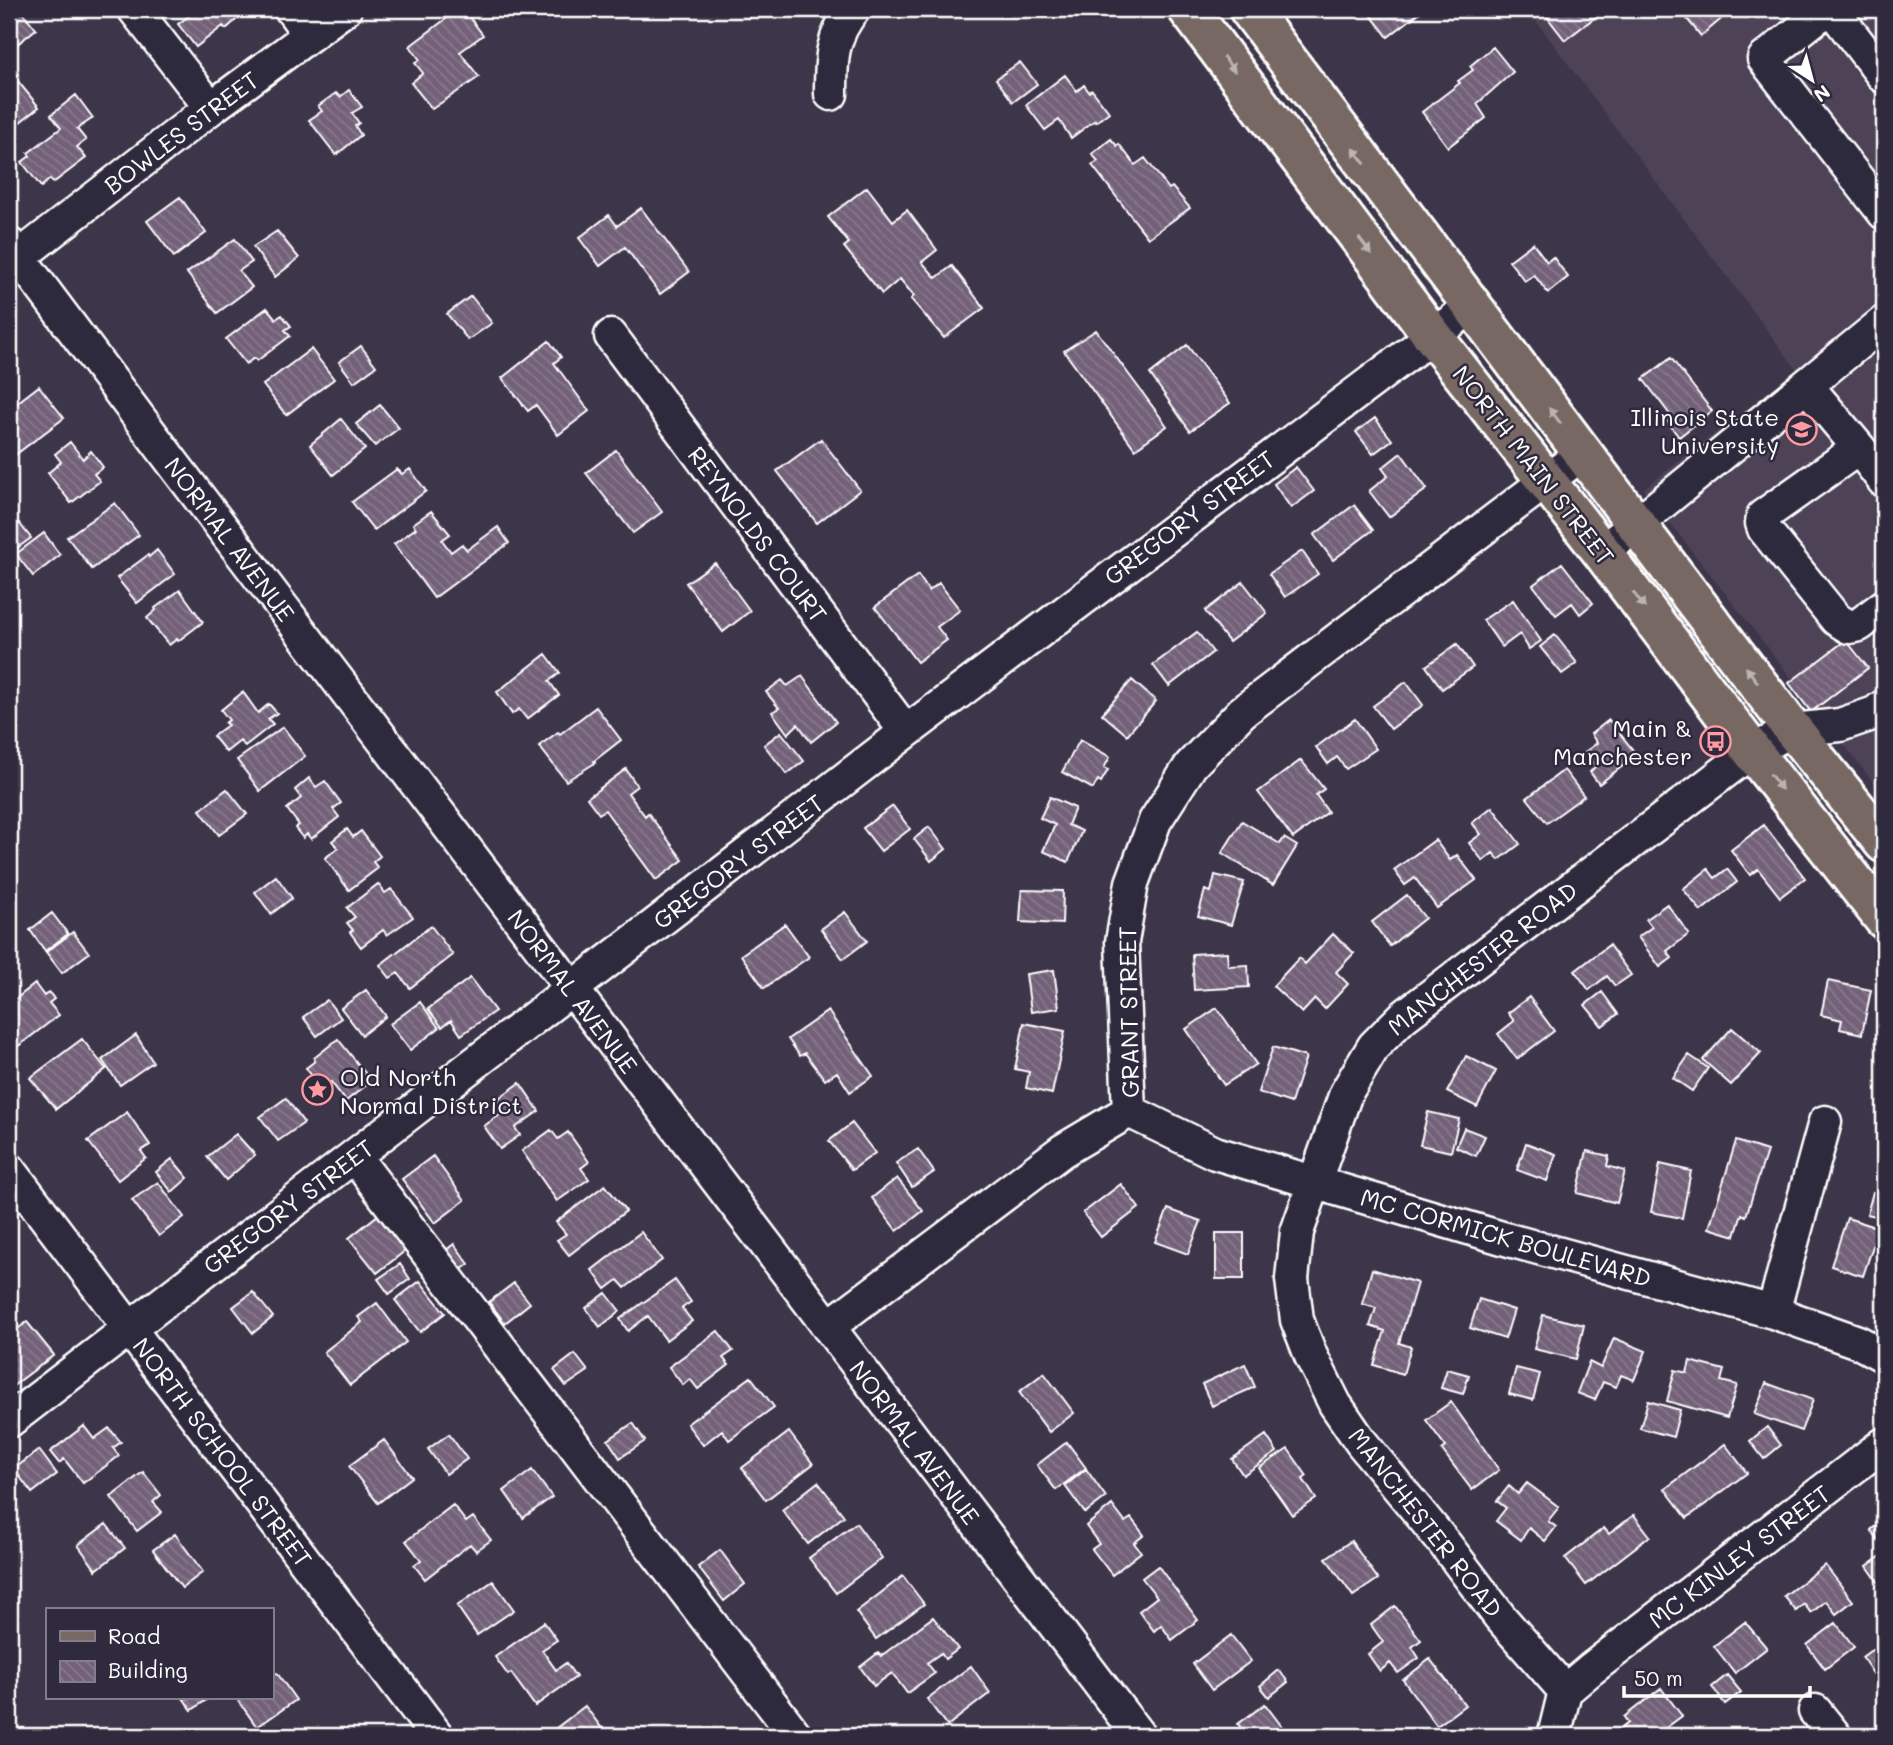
<svg xmlns="http://www.w3.org/2000/svg" width="1893" height="1745" font-family="Mali,sans-serif">
	<style>
		.built { fill: #4d4257 }
		.building { fill: url(#building-back-hatch); stroke: #fff; stroke-width: 2 }
		.lines { fill: none; stroke-linecap: round; stroke-linejoin: round }
		.minor-casing { stroke: #fff; stroke-width: 37 }
		.major-casing { stroke: #fff; stroke-width: 44 }
		.minor { stroke: #2f2a3d; stroke-width: 32 }
		.major { stroke: #776864; stroke-width: 38 }
		.oneway { fill: #bbb4b2 }
		.labels { text-anchor: middle; dominant-baseline: central; stroke-width: 5; stroke-linejoin: round; paint-order: stroke }
		.street-label { font-size: 24px; fill: #fff; stroke: #2f2a3d }
		.poi-label { font-size: 24px; fill: #fff; stroke: #2f2a3d; text-anchor: end }
	</style>
	<defs>
		<pattern id="building-back-hatch" width="6" height="6" patternUnits="userSpaceOnUse" patternTransform="scale(1.75)"><rect width="6" height="6" fill="#736079"/><path d="M-1 5l2 2M0 0l6 6M5-1l2 2" fill="none" stroke="#88788d"/></pattern>
	</defs>
	<rect width="100%" height="100%" fill="#3d3549"/>
	<filter id="ink" filterUnits="userSpaceOnUse"><feTurbulence type="fractalNoise" baseFrequency=".0143" numOctaves="2"/><feDisplacementMap in="SourceGraphic" scale="14" xChannelSelector="R" yChannelSelector="G"/><feConvolveMatrix kernelMatrix="1 2 1 2 8 2 1 2 1" color-interpolation-filters="sRGB"/></filter>
	<g filter="url(#ink)">
		<path class="built" d="M1527,9H1884V796L1643,489L1797,370Z"/>
		<path class="building" d="M9,9H20L36,29L9,51Z
			M198,9H248L226,29L223,26L196,47L178,24Z
			M459,9H463L483,35L460,52L479,77L432,109L411,83L423,73L415,63L420,60L410,46Z
			M1366,9H1424L1388,37Z
			M1541,9H1606L1565,40Z
			M1679,9H1731L1732,10L1701,36Z
			M1493,47L1513,72L1477,104L1486,118L1448,147L1422,112L1460,83L1458,81L1473,70L1470,66Z
			M1020,62L1037,84L1013,102L996,79Z
			M1065,75L1077,91L1084,85L1089,92L1092,90L1109,112L1096,122L1095,120L1071,138L1059,120L1045,130L1026,105Z
			M16,79L39,107L10,130L9,84Z
			M349,90L362,107L352,113L359,123L355,126L361,135L336,155L309,120L322,111L318,106L336,93L340,97Z
			M76,95L93,118L77,129L86,140L77,147L86,158L53,183L50,179L41,187L22,162L30,156L28,153L61,128L51,115Z
			M1111,139L1117,146L1119,144L1135,165L1145,158L1169,189L1172,187L1190,208L1148,238L1092,165L1098,161L1092,154Z
			M867,187L893,221L907,210L937,250L922,262L936,278L952,266L984,308L944,338L911,299L914,296L900,279L882,294L844,247L849,243L828,217Z
			M180,197L206,233L174,257L147,221Z
			M641,208L689,272L660,294L625,247L600,266L579,238L609,215L617,226Z
			M277,231L299,258L275,277L253,247Z
			M235,239L252,262L239,271L252,287L217,313L187,273Z
			M1533,243L1547,262L1553,257L1568,277L1548,293L1534,275L1525,281L1509,261Z
			M471,296L492,323L468,340L447,314Z
			M267,308L276,319L282,315L291,326L285,330L290,336L257,361L254,358L246,364L226,339Z
			M1096,330L1167,426L1135,449L1064,351Z
			M549,341L561,357L554,363L589,411L558,435L536,405L528,411L502,378Z
			M1187,345L1230,403L1190,431L1150,374Z
			M361,346L376,366L354,382L339,362Z
			M311,349L334,379L286,415L263,385Z
			M1671,358L1712,411L1679,437L1666,420L1671,416L1643,379Z
			M39,386L64,418L15,455L9,447V409Z
			M380,405L399,428L375,446L356,424Z
			M1375,418L1392,440L1373,454L1356,432Z
			M341,419L365,449L333,475L310,445Z
			M821,439L860,490L817,523L777,471Z
			M70,442L83,459L91,451L103,467L94,474L100,481L71,503L48,473L61,462L55,454Z
			M616,450L662,512L633,533L586,473Z
			M1401,453L1427,489L1389,517L1369,491L1388,476L1382,468Z
			M1296,467L1314,491L1291,508L1274,484Z
			M397,469L402,474L410,469L426,491L374,530L352,502Z
			M115,503L139,535L92,569L67,537Z
			M1354,505L1373,530L1333,560L1314,535Z
			M431,511L450,534L442,540L451,552L462,544L467,550L498,527L509,543L434,598L394,544L416,528L413,524Z
			M19,523L31,538L9,554V531Z
			M44,533L60,555L33,576L16,554Z
			M157,550L175,574L137,603L117,578L148,555L149,557Z
			M1302,551L1318,574L1285,597L1269,574Z
			M715,563L750,611L723,632L686,583Z
			M1562,563L1593,603L1580,614L1572,603L1556,615L1533,585Z
			M918,575L929,591L939,583L960,610L937,627L947,640L917,662L875,607Z
			M1243,582L1267,613L1229,642L1205,611Z
			M180,590L203,622L178,641L177,639L169,645L147,618L156,610L155,608Z
			M1513,600L1541,641L1529,649L1520,634L1502,647L1483,620Z
			M1197,632L1213,652L1169,686L1153,665Z
			M1555,635L1577,663L1562,674L1540,647Z
			M1846,640L1868,668L1811,712L1789,683Z
			M1457,644L1473,667L1442,689L1426,666Z
			M546,654L560,673L549,681L559,695L527,719L519,709L512,714L497,692Z
			M802,676L836,722L811,742L798,724L788,734L772,712L779,708L766,692L782,680L787,686Z
			M1132,680L1156,701L1127,735L1102,714Z
			M1406,682L1423,705L1391,729L1373,706Z
			M243,692L258,713L269,704L277,713L268,719L273,724L245,746L240,741L226,752L213,736L228,725L225,723L229,720L221,710Z
			M596,707L621,740L594,761L595,763L566,781L539,746L558,732L560,734Z
			M1355,719L1376,749L1346,769L1337,757L1328,764L1316,747Z
			M1609,720L1637,755L1599,784L1590,772L1596,766L1585,752L1597,743L1591,734Z
			M283,727L305,756L260,791L237,760Z
			M781,732L804,761L787,774L764,745Z
			M1080,740L1110,757L1104,768L1108,770L1101,782L1098,780L1093,789L1062,772Z
			M1301,760L1324,789L1316,795L1328,812L1293,838L1258,792Z
			M626,769L637,786L628,793L645,816L648,813L683,860L656,880L605,810L599,814L587,798Z
			M1564,770L1584,796L1547,823L1527,798Z
			M309,778L316,787L325,781L341,803L333,809L339,817L311,839L307,834L303,838L295,828L299,825L287,809L301,798L295,790Z
			M227,789L247,814L219,835L200,810Z
			M1050,797L1075,808L1068,825L1082,831L1068,862L1043,851L1055,825L1040,818Z
			M893,806L910,829L881,851L863,828Z
			M1492,807L1520,844L1499,860L1493,853L1483,861L1469,843L1481,834L1472,823Z
			M1242,821L1280,844L1284,838L1297,846L1273,885L1222,853Z
			M1764,825L1805,878L1780,897L1758,869L1750,875L1731,850Z
			M929,827L946,849L931,861L914,839Z
			M347,829L353,837L361,831L380,856L373,862L378,868L349,890L325,858L338,848L332,841Z
			M1435,840L1450,860L1457,855L1476,880L1437,908L1415,878L1405,885L1394,870Z
			M1708,869L1715,878L1727,869L1737,882L1701,911L1683,889Z
			M1215,875L1244,882L1231,925L1198,916L1205,890L1211,892Z
			M276,876L292,898L271,914L255,892Z
			M378,884L385,893L391,889L413,917L387,935L383,930L361,947L350,932L353,930L347,923L355,917L347,908Z
			M1022,890L1063,891L1062,924L1020,922Z
			M1407,895L1425,918L1390,946L1372,922Z
			M1667,904L1689,934L1667,951L1672,958L1660,967L1638,937L1652,927L1646,919Z
			M845,912L867,941L843,959L821,929Z
			M52,913L68,934L45,951L30,930Z
			M785,924L809,957L764,988L741,955Z
			M431,926L453,955L410,988L398,973L390,978L380,965Z
			M73,932L89,953L62,973L46,952Z
			M1333,934L1354,953L1336,972L1348,984L1325,1009L1315,999L1302,1013L1273,986L1299,958L1305,964Z
			M1609,945L1631,975L1615,986L1607,976L1589,990L1575,971Z
			M1227,952L1228,966L1248,965L1249,987L1194,990L1192,954Z
			M1054,970L1059,1008L1031,1012L1026,974Z
			M470,978L495,1011L461,1035L451,1020L442,1027L428,1009Z
			M1828,981L1871,990L1862,1034L1840,1029L1842,1020L1821,1015Z
			M35,984L44,996L49,992L54,999L49,1003L59,1015L13,1050L9,1044V1004Z
			M366,990L386,1016L362,1035L341,1008Z
			M1602,992L1618,1014L1602,1026L1585,1005Z
			M1529,997L1554,1031L1517,1059L1498,1034L1514,1021L1508,1013Z
			M327,1000L341,1018L317,1036L303,1017Z
			M420,1002L439,1028L410,1050L390,1024Z
			M1217,1008L1256,1064L1224,1085L1186,1029Z
			M828,1011L873,1076L850,1092L837,1072L825,1080L805,1053L800,1056L788,1039Z
			M1024,1023L1065,1031L1052,1094L1026,1088L1029,1072L1015,1069Z
			M1732,1028L1761,1053L1731,1085L1703,1060Z
			M136,1035L153,1062L120,1085L102,1060Z
			M82,1039L106,1069L56,1109L30,1078Z
			M338,1039L366,1074L363,1076L369,1083L346,1101L331,1082L322,1089L306,1068L315,1061L314,1058Z
			M1273,1047L1306,1057L1291,1103L1258,1092Z
			M1689,1055L1708,1068L1692,1091L1673,1078Z
			M1466,1056L1496,1071L1477,1107L1447,1092Z
			M520,1083L539,1111L515,1128L520,1135L500,1149L484,1126L504,1112L496,1100Z
			M286,1098L304,1123L278,1141L260,1117Z
			M127,1112L150,1145L141,1151L146,1158L118,1180L88,1141Z
			M1428,1112L1459,1119L1451,1152L1420,1145Z
			M852,1123L875,1153L852,1170L829,1141Z
			M1464,1128L1485,1136L1476,1156L1456,1147Z
			M551,1130L558,1139L568,1132L589,1162L581,1168L589,1179L557,1201L522,1151Z
			M236,1134L255,1155L226,1180L207,1157Z
			M1736,1141L1767,1151L1746,1216L1742,1214L1735,1236L1709,1228Z
			M1526,1143L1556,1154L1547,1181L1517,1170Z
			M918,1149L934,1172L912,1187L896,1163Z
			M1587,1151L1609,1156L1607,1166L1625,1171L1617,1203L1577,1193Z
			M433,1156L465,1200L435,1223L402,1179Z
			M172,1159L188,1178L172,1192L156,1172Z
			M1660,1164L1691,1171L1682,1218L1651,1212Z
			M897,1178L923,1211L897,1231L872,1198Z
			M158,1182L184,1217L159,1236L132,1200Z
			M1121,1184L1139,1208L1101,1237L1083,1213Z
			M605,1185L626,1211L569,1255L557,1240L566,1234L556,1222Z
			M1873,1192L1884,1195V1218L1867,1214Z
			M1168,1209L1201,1221L1188,1254L1155,1242Z
			M378,1215L406,1250L377,1273L349,1238Z
			M1847,1218L1879,1228L1863,1276L1831,1266Z
			M641,1232L662,1260L625,1288L618,1280L606,1289L592,1270Z
			M1216,1233H1244V1279H1216Z
			M454,1244L469,1264L455,1274L441,1254Z
			M400,1264L410,1279L389,1294L378,1279Z
			M1372,1269L1417,1283L1399,1343L1411,1347L1403,1374L1374,1365L1385,1331L1370,1326L1376,1308L1362,1304Z
			M675,1280L691,1302L682,1308L692,1321L666,1340L648,1316L628,1331L620,1319Z
			M420,1281L445,1313L420,1332L395,1300Z
			M514,1283L530,1303L505,1323L489,1302Z
			M253,1292L273,1317L253,1333L233,1307Z
			M606,1293L620,1311L600,1327L586,1308Z
			M1479,1299L1514,1310L1505,1339L1470,1328Z
			M377,1303L406,1342L350,1385L324,1352L362,1322L358,1317Z
			M1543,1315L1584,1325L1576,1359L1534,1349Z
			M27,1322L54,1355L9,1389V1335Z
			M718,1331L733,1351L723,1358L729,1365L698,1389L690,1379L683,1385L669,1367Z
			M1614,1338L1646,1351L1634,1380L1621,1375L1616,1387L1603,1382L1595,1400L1577,1393L1589,1362L1601,1368Z
			M575,1354L588,1371L566,1386L554,1370Z
			M1690,1361L1724,1370L1721,1381L1737,1385L1727,1418L1667,1401L1675,1370L1687,1373Z
			M1245,1364L1255,1387L1212,1406L1202,1384Z
			M1516,1368L1540,1374L1533,1400L1509,1394Z
			M1447,1369L1469,1375L1463,1394L1441,1388Z
			M1044,1373L1074,1413L1049,1432L1019,1392Z
			M751,1377L774,1407L729,1440L722,1430L703,1445L687,1424Z
			M1766,1383L1813,1400L1801,1431L1754,1414Z
			M1648,1401L1680,1410L1673,1437L1640,1428Z
			M1451,1402L1499,1470L1472,1490L1442,1450L1446,1447L1426,1420Z
			M633,1423L645,1441L620,1458L608,1440Z
			M84,1426L94,1439L109,1428L121,1442L113,1448L119,1456L83,1483L64,1459L59,1463L50,1452Z
			M1767,1427L1781,1445L1764,1459L1750,1441Z
			M789,1432L813,1464L766,1500L742,1468Z
			M449,1434L467,1459L446,1474L428,1449Z
			M1266,1435L1277,1452L1243,1475L1232,1459Z
			M384,1440L412,1477L378,1503L349,1466Z
			M1067,1442L1086,1468L1056,1490L1037,1465Z
			M1725,1444L1747,1473L1687,1518L1665,1489Z
			M1288,1449L1307,1476L1303,1479L1316,1499L1292,1515L1259,1468Z
			M39,1450L57,1474L32,1493L14,1469Z
			M1086,1469L1106,1497L1085,1513L1065,1486Z
			M532,1470L552,1497L523,1518L504,1491Z
			M143,1472L161,1495L153,1502L162,1512L137,1531L111,1497Z
			M818,1482L844,1516L808,1544L782,1510Z
			M1527,1483L1559,1507L1548,1521L1556,1527L1545,1541L1529,1528L1521,1540L1496,1521L1506,1508L1497,1501L1509,1486L1518,1494Z
			M453,1505L466,1522L473,1517L491,1540L476,1551L470,1544L425,1579L414,1565L421,1560L406,1541Z
			M1112,1505L1125,1522L1131,1518L1144,1535L1134,1543L1141,1552L1112,1575L1092,1549L1099,1544L1086,1526Z
			M1634,1515L1650,1536L1586,1585L1565,1558L1604,1528L1609,1534Z
			M1884,1519V1540L1881,1543L1871,1530Z
			M856,1523L882,1558L836,1593L809,1558Z
			M106,1524L125,1548L96,1570L78,1545Z
			M175,1534L203,1572L182,1588L153,1550Z
			M1351,1541L1378,1579L1353,1596L1326,1558Z
			M720,1550L745,1584L724,1601L698,1567Z
			M1884,1554V1590L1867,1566Z
			M1825,1565L1853,1601L1836,1614L1826,1601L1811,1613L1804,1604L1796,1611L1784,1596Z
			M1158,1566L1198,1620L1172,1640L1161,1625L1154,1631L1139,1611L1157,1597L1142,1578Z
			M903,1576L924,1604L876,1639L856,1612Z
			M493,1581L514,1610L477,1635L457,1606Z
			M1395,1606L1421,1640L1412,1647L1419,1658L1398,1673L1390,1663L1380,1671L1368,1654L1383,1642L1371,1625Z
			M933,1617L958,1649L945,1659L941,1653L927,1663L935,1673L907,1693L892,1673L874,1686L860,1667L878,1653L881,1656Z
			M544,1622L557,1640L542,1650L556,1670L566,1663L576,1677L535,1706L511,1673L508,1675L495,1657Z
			M1745,1622L1767,1648L1735,1673L1714,1646Z
			M1836,1623L1854,1647L1825,1669L1807,1645Z
			M1231,1635L1251,1661L1212,1690L1193,1664Z
			M1884,1641V1690L1862,1657Z
			M1430,1659L1465,1705L1437,1726L1403,1680Z
			M971,1666L990,1693L947,1726L927,1699Z
			M1279,1670L1288,1682L1269,1697L1260,1686Z
			M277,1673L296,1700L257,1727L238,1700L242,1698H271V1677Z
			M1727,1675L1741,1692L1725,1704L1712,1687Z
			M1661,1688L1682,1716L1655,1736H1621L1617,1732L1628,1723L1624,1717Z
			M183,1698H209L192,1710Z
			M1265,1704L1289,1736H1247L1238,1724Z
			M585,1706L606,1734L602,1736H554L551,1732Z"/>
		<g class="lines">
			<defs>
				<path id="minor" d="M134,9L211,108
					M291,9L310,35
					M1827,9L1764,59L1884,213
					M1832,9L1884,77
					M831,94C831,60 831,36 854,9
					M9,244L176,467L1139,1736
					M19,257L211,108L345,9
					M611,336L906,732
					M1807,386L1859,448
					M1884,481L1859,448L1763,516L1762,523L1764,529L1836,619L1849,627L1859,625L1884,606
					M1602,552L1884,322
					M1129,1111L1215,1153L1509,1240L1773,1312L1858,1342L1884,1356
					M354,1156L796,1736
					M9,1169L437,1736
					M1773,1312L1825,1122
					M828,1327L1062,1151L1129,1111L1122,942L1132,883L1155,821L1191,765L1242,712L1583,453
					M9,1421L906,732L1472,306
					M1565,1691L1500,1617L1445,1544L1361,1442L1335,1404L1311,1356L1297,1320L1292,1279L1297,1232L1346,1093L1374,1046L1403,1017L1752,751L1793,730L1840,725L1875,713L1884,706
					M1815,1711L1835,1736
					M1554,1736L1565,1691L1591,1669L1884,1444"/>
				<path id="major" d="M1188,9L1432,335L1602,552L1752,751L1884,919
					M1249,9L1636,524L1793,730L1884,843"/>
			</defs>
			<use href="#minor" class="minor-casing"/>
			<use href="#major" class="major-casing"/>
			<use href="#minor" class="minor"/>
			<use href="#major" class="major"/>
		</g>
		<defs><path id="oneway-solid" d="M-6-.8H1V-3.2L6.5 0L1 3.2V.8H-6Z" transform="scale(1.75)"/></defs>
		<g class="oneway">
			<use href="#oneway-solid" transform="translate(1229 64) rotate(53)"/>
			<use href="#oneway-solid" transform="translate(1359 156) rotate(-127)"/>
			<use href="#oneway-solid" transform="translate(1365 246) rotate(53)"/>
			<use href="#oneway-solid" transform="translate(1555 416) rotate(-127)"/>
			<use href="#oneway-solid" transform="translate(1639 600) rotate(53)"/>
			<use href="#oneway-solid" transform="translate(1752 675) rotate(-127)"/>
			<use href="#oneway-solid" transform="translate(1776 782) rotate(52)"/>
		</g>
	</g>
	<defs>
		<symbol id="university-ring" viewBox="-11 -11 22 22"><circle r="9.5" fill="#2f2a3d" stroke="#ff9aa2" stroke-width="1.5"/><path d="M0-5L7-2L0 1L-7-2ZM-4 1L0 2.5L4 1V4Q0 6-4 4Z" fill="#ff9aa2"/></symbol>
		<symbol id="bus-ring" viewBox="-11 -11 22 22"><circle r="9.5" fill="#2f2a3d" stroke="#ff9aa2" stroke-width="1.5"/><path d="M-5-6H5V4H4V6H2V4H-2V6H-4V4H-5ZM-3.5-4V0h7V-4ZM-3.5 1.2v1.5H-2V1.2ZM2 1.2v1.5H3.5V1.2Z" fill="#ff9aa2"/></symbol>
		<symbol id="sight-ring" viewBox="-11 -11 22 22"><circle r="9.5" fill="#2f2a3d" stroke="#ff9aa2" stroke-width="1.5"/><path d="M0-6L1.8-2.2L6-1.7L2.9 1.2L3.7 5.4L0 3.3L-3.7 5.4L-2.9 1.2L-6-1.7L-1.8-2.2Z" fill="#ff9aa2"/></symbol>
	</defs>
	<g fill-rule="evenodd">
		<use href="#university-ring" x="1784" y="412" width="35" height="35"/>
		<use href="#bus-ring" x="1698" y="724" width="35" height="35"/>
		<use href="#sight-ring" x="300" y="1072" width="35" height="35"/>
	</g>
	<g class="labels">
		<g class="street-label">
			<text transform="translate(181 132) rotate(-37)">BOWLES STREET</text>
			<text transform="translate(1534 465) rotate(52)">NORTH MAIN STREET</text>
			<text transform="translate(1189 517) rotate(-37)">GREGORY STREET</text>
			<text transform="translate(758 534) rotate(53)">REYNOLDS COURT</text>
			<text transform="translate(230 539) rotate(53)">NORMAL AVENUE</text>
			<text transform="translate(738 861) rotate(-37)">GREGORY STREET</text>
			<text transform="translate(1482 958) rotate(-38)">MANCHESTER ROAD</text>
			<text transform="translate(573 991) rotate(53)">NORMAL AVENUE</text>
			<text transform="translate(1128 1012) rotate(-91)">GRANT STREET</text>
			<text transform="translate(288 1206) rotate(-37)">GREGORY STREET</text>
			<text transform="translate(1506 1237) rotate(16)">MC CORMICK BOULEVARD</text>
			<text transform="translate(915 1442) rotate(53)">NORMAL AVENUE</text>
			<text transform="translate(223 1452) rotate(53)">NORTH SCHOOL STREET</text>
			<text transform="translate(1426 1522) rotate(52)">MANCHESTER ROAD</text>
			<text transform="translate(1739 1556) rotate(-37)">MC KINLEY STREET</text>
		</g>
		<g class="poi-label">
			<text x="1779" y="416">Illinois State<tspan x="1779" dy="28">University</tspan></text>
			<text x="1692" y="727">Main &amp;<tspan x="1692" dy="28">Manchester</tspan></text>
			<text x="340" y="1076" text-anchor="start">Old North<tspan x="340" dy="28">Normal District</tspan></text>
		</g>
	</g>
	<rect width="1893" height="1745" fill="none" stroke="#2f2a3d" stroke-width="35"/>
	<rect x="18" y="18" width="1858" height="1710" fill="none" stroke="#fff" stroke-width="2.5" filter="url(#ink)"/>
	<rect x="46" y="1608" width="228" height="91" fill="#2f2a3d" stroke="#827f8b" stroke-width="2"/>
	<rect x="60" y="1631" width="35" height="10" fill="#776864" stroke="#827f8b" stroke-width="2"/>
	<text x="108" y="1644" font-size="21" fill="#ffffff">Road</text>
	<rect x="60" y="1661" width="35" height="21" fill="url(#building-back-hatch)" stroke="#827f8b" stroke-width="2"/>
	<text x="108" y="1678" font-size="21" fill="#ffffff">Building</text>
	<g transform="translate(1812 80) rotate(144)" stroke="#2f2a3d" stroke-width="5" paint-order="stroke">
	<path d="M0-5L12 26L0 18L-12 26Z" fill="#ffffff"/>
	<text y="-10" font-size="19" font-weight="bold" text-anchor="middle" fill="#ffffff">N</text>
	</g>
	<path d="M1624 1686v10h186v-10" fill="none" stroke="#ffffff" stroke-width="3.5"/>
	<text x="1634" y="1686" font-size="21" fill="#ffffff" stroke="#2f2a3d" stroke-width="5" paint-order="stroke">50 m</text>
</svg>
